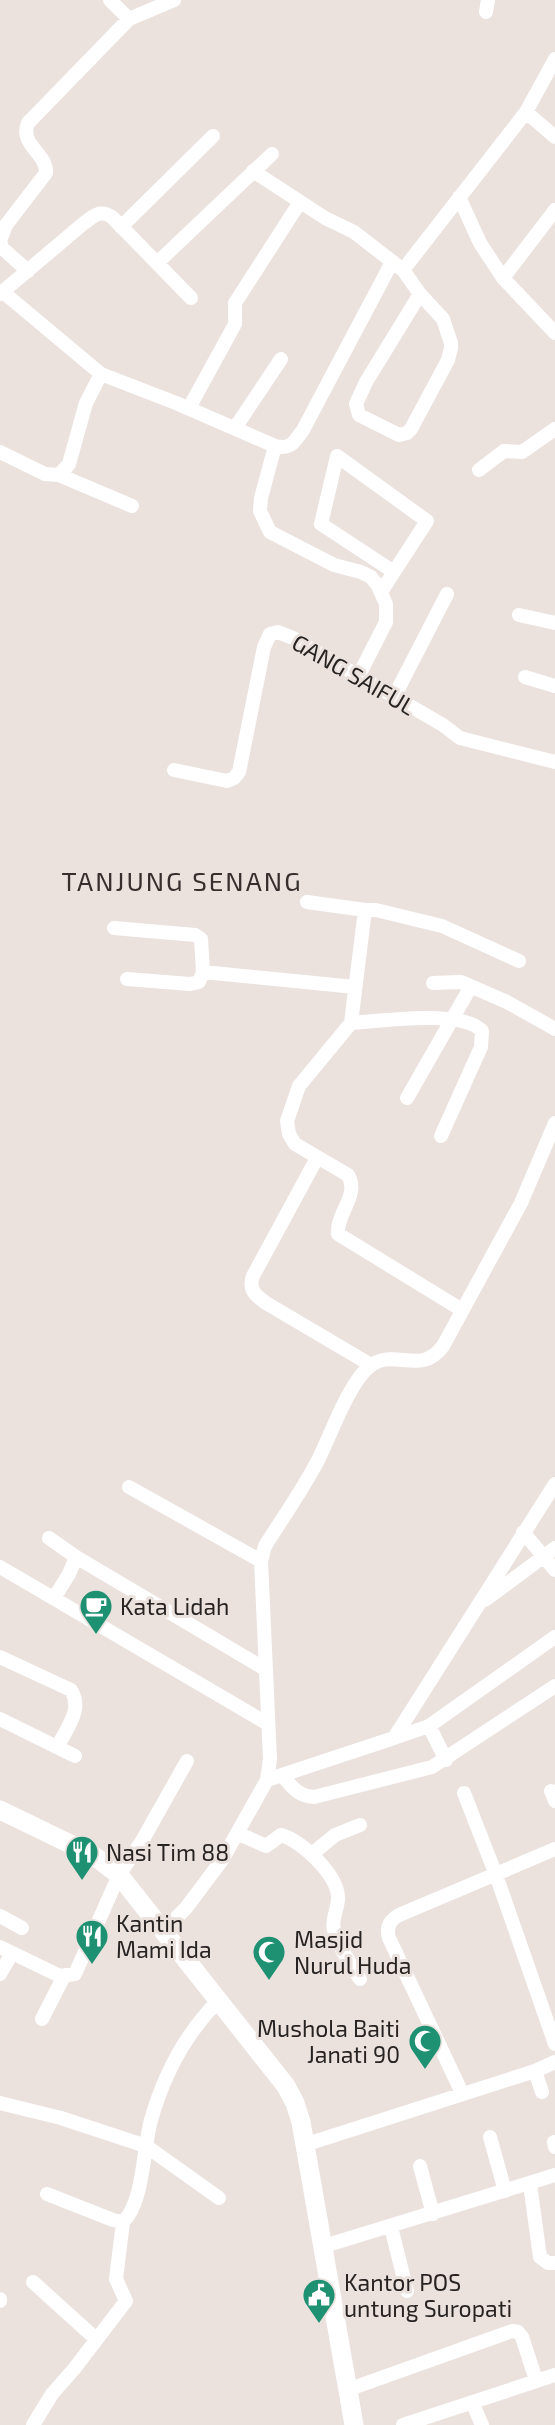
<svg xmlns="http://www.w3.org/2000/svg" width="555" height="2425" font-family="'Exo 2',sans-serif">
	<style>
		.lines { fill: none; stroke-linecap: round; stroke-linejoin: round }
		.minor { stroke: #fff; stroke-width: 14 }
		.secondary { stroke: #fff; stroke-width: 19 }
		.labels { text-anchor: middle; dominant-baseline: central; stroke-width: 6; stroke-linejoin: round; paint-order: stroke }
		.street-label { font-size: 23px; fill: #272322; stroke: #ebe2de }
		.poi-label { font-size: 23px; fill: #272322; stroke: #ebe2de; text-anchor: start }
		.quarter-label { font-size: 26px; letter-spacing: 2px; fill: #372f2d; stroke: #ebe2de }
	</style>
	<rect width="100%" height="100%" fill="#ebe2de"/>
	<g class="lines">
		<path class="minor" d="M110,0L129,19
			M486,12L488,0
			M526,112L555,137
			M253,171L325,218L354,232L403,270L420,294L443,319L451,343V348L448,360L411,429L407,433L399,435L359,415L356,404L366,382L420,294
			M459,197L480,243L503,278L555,333
			M121,227L213,136
			M0,241L6,225L46,173C47,153 19,145 28,123L129,19L174,0
			M0,241L2,248L28,271
			M157,263L272,154
			M403,270L526,112L555,59
			M503,278L555,210
			M3,292L101,374L176,403L275,446C291,450 294,442 303,430L392,262
			M0,294L84,223C94,216 100,209 112,217L191,298
			M189,408L235,324V303L300,202
			M235,428L281,359
			M275,446L261,498L260,511L270,532L334,565L361,572L371,577L378,586L386,604V622L358,677
			M0,452L45,474L59,475L69,464L86,403L101,374
			M479,470L504,451L522,452L555,429
			M59,475L132,506
			M381,592L427,521L337,456L321,524L394,572
			M519,615L555,623
			M525,677L555,686
			M394,697L447,594
			M174,770L227,781L234,778L239,772L264,647L270,634L278,632L293,638L443,725L460,738L555,762
			M307,902L365,910L351,1023L299,1086L287,1121L289,1134L295,1144L348,1175C360,1196 336,1213 338,1234L462,1310
			M365,910H376L442,926L519,961
			M114,928L195,935L201,939L203,972L355,987
			M127,979L190,984L199,982L203,972
			M433,983L461,982L507,1002L555,1029
			M351,1023C381,1021 462,1009 482,1031L481,1047L441,1136
			M407,1098L470,988
			M317,1158L253,1276C248,1290 256,1296 266,1303L371,1365
			M129,1487L261,1561
			M523,1532L555,1570
			M49,1538L76,1557L69,1574L54,1598
			M76,1557L265,1669
			M0,1567L268,1724
			M485,1600L555,1548
			M0,1657L71,1690C83,1710 67,1727 58,1746
			M0,1719L75,1756
			M429,1726L446,1760
			M394,1738L429,1726L555,1637
			M282,1775C292,1787 298,1796 314,1797L432,1767L555,1686
			M267,1780L394,1738L555,1484
			M551,1791L555,1801
			M464,1793L496,1875L555,2044
			M237,1833L266,1846L281,1835C302,1841 338,1875 338,1898C338,1909 331,1919 334,1930C338,1947 351,1964 360,1979
			M312,1854L335,1835L360,1825
			M0,1916L22,1928
			M164,1930L186,1908L222,1860L267,1780L270,1759L261,1561L265,1546C282,1519 301,1492 316,1464C330,1438 348,1383 370,1366C395,1347 420,1377 443,1346L521,1203L555,1123
			M0,1947L60,1976L75,1974L119,1875L142,1841L187,1761
			M0,1974L12,1953
			M42,2019L64,1976
			M535,2071L542,2092
			M462,2093L389,1938C386,1927 390,1920 399,1915L555,1849
			M0,2103L61,2118L146,2146L219,2198
			M490,2137L505,2191
			M554,2142L555,2147
			M304,2145L535,2071L555,2062
			M420,2166L433,2214
			M530,2184L540,2257L548,2263H555
			M47,2194L113,2220L123,2222C144,2202 143,2148 151,2120C164,2074 185,2034 219,2000
			M391,2227L407,2291
			M321,2247L555,2175
			M33,2282L96,2339
			M0,2299V2301
			M347,2390L512,2331L518,2332L522,2337L536,2380
			M472,2402L482,2425
			M33,2425L52,2394L74,2369L126,2301L116,2279L123,2222
			M403,2425L555,2375"/>
		<path class="secondary" d="M0,1810L93,1855L119,1875L286,2086L295,2103L301,2122L354,2425"/>
	</g>
	<defs>
		<symbol id="cafe-pin" viewBox="-11 -11 22 30"><path d="M0 17L-7.5 6A9.5 9.5 0 1 1 7.5 6Z" fill="#1f9173" stroke="#ebe2de"/><path d="M-5.5-4.5H6V0H3Q3 3.5 0 3.5H-2.5Q-5.5 3.5-5.5 0ZM3-3.2v2h1.7v-2ZM-6 4.5H4V6H-6Z" fill="#fff"/></symbol>
		<symbol id="restaurant-pin" viewBox="-11 -11 22 30"><path d="M0 17L-7.5 6A9.5 9.5 0 1 1 7.5 6Z" fill="#1f9173" stroke="#ebe2de"/><path d="M-5-6h1v4h1v-4h1v4h1v-4h1v5L-1.5 .5V6h-2V.5L-5-1ZM5-6V6H3V1.5H1.5Q1.5-4 5-6Z" fill="#fff"/></symbol>
		<symbol id="mosque-pin" viewBox="-11 -11 22 30"><path d="M0 17L-7.5 6A9.5 9.5 0 1 1 7.5 6Z" fill="#1f9173" stroke="#ebe2de"/><path d="M3.5-4.9A6 6 0 1 0 3.5 4.9A5 5 0 1 1 3.5-4.9Z" fill="#fff"/></symbol>
		<symbol id="civic-pin" viewBox="-11 -11 22 30"><path d="M0 17L-7.5 6A9.5 9.5 0 1 1 7.5 6Z" fill="#1f9173" stroke="#ebe2de"/><path d="M-.6-6.5H3V-4.5H.6V-3L4-1V1h2V6H-6V1h2V-1L-.6-3ZM-1.2 2.5V6h2.4V2.5Z" fill="#fff"/></symbol>
	</defs>
	<g fill-rule="evenodd">
		<use href="#cafe-pin" x="77" y="1587" width="38" height="52"/>
		<use href="#restaurant-pin" x="63" y="1833" width="38" height="52"/>
		<use href="#restaurant-pin" x="73" y="1917" width="38" height="52"/>
		<use href="#mosque-pin" x="250" y="1933" width="38" height="52"/>
		<use href="#mosque-pin" x="406" y="2022" width="38" height="52"/>
		<use href="#civic-pin" x="300" y="2276" width="38" height="52"/>
	</g>
	<g class="labels">
		<g class="street-label">
			<text transform="translate(354 674) rotate(30)">GANG SAIFUL</text>
		</g>
		<g class="poi-label">
			<text x="120" y="1606">Kata Lidah</text>
			<text x="106" y="1852">Nasi Tim 88</text>
			<text x="116" y="1923">Kantin<tspan x="116" dy="26">Mami Ida</tspan></text>
			<text x="294" y="1939">Masjid<tspan x="294" dy="26">Nurul Huda</tspan></text>
			<text x="400" y="2028" text-anchor="end">Mushola Baiti<tspan x="400" dy="26">Janati 90</tspan></text>
			<text x="344" y="2282">Kantor POS<tspan x="344" dy="26">untung Suropati</tspan></text>
		</g>
		<g class="quarter-label">
			<text x="182" y="880">TANJUNG SENANG</text>
		</g>
	</g>
</svg>
